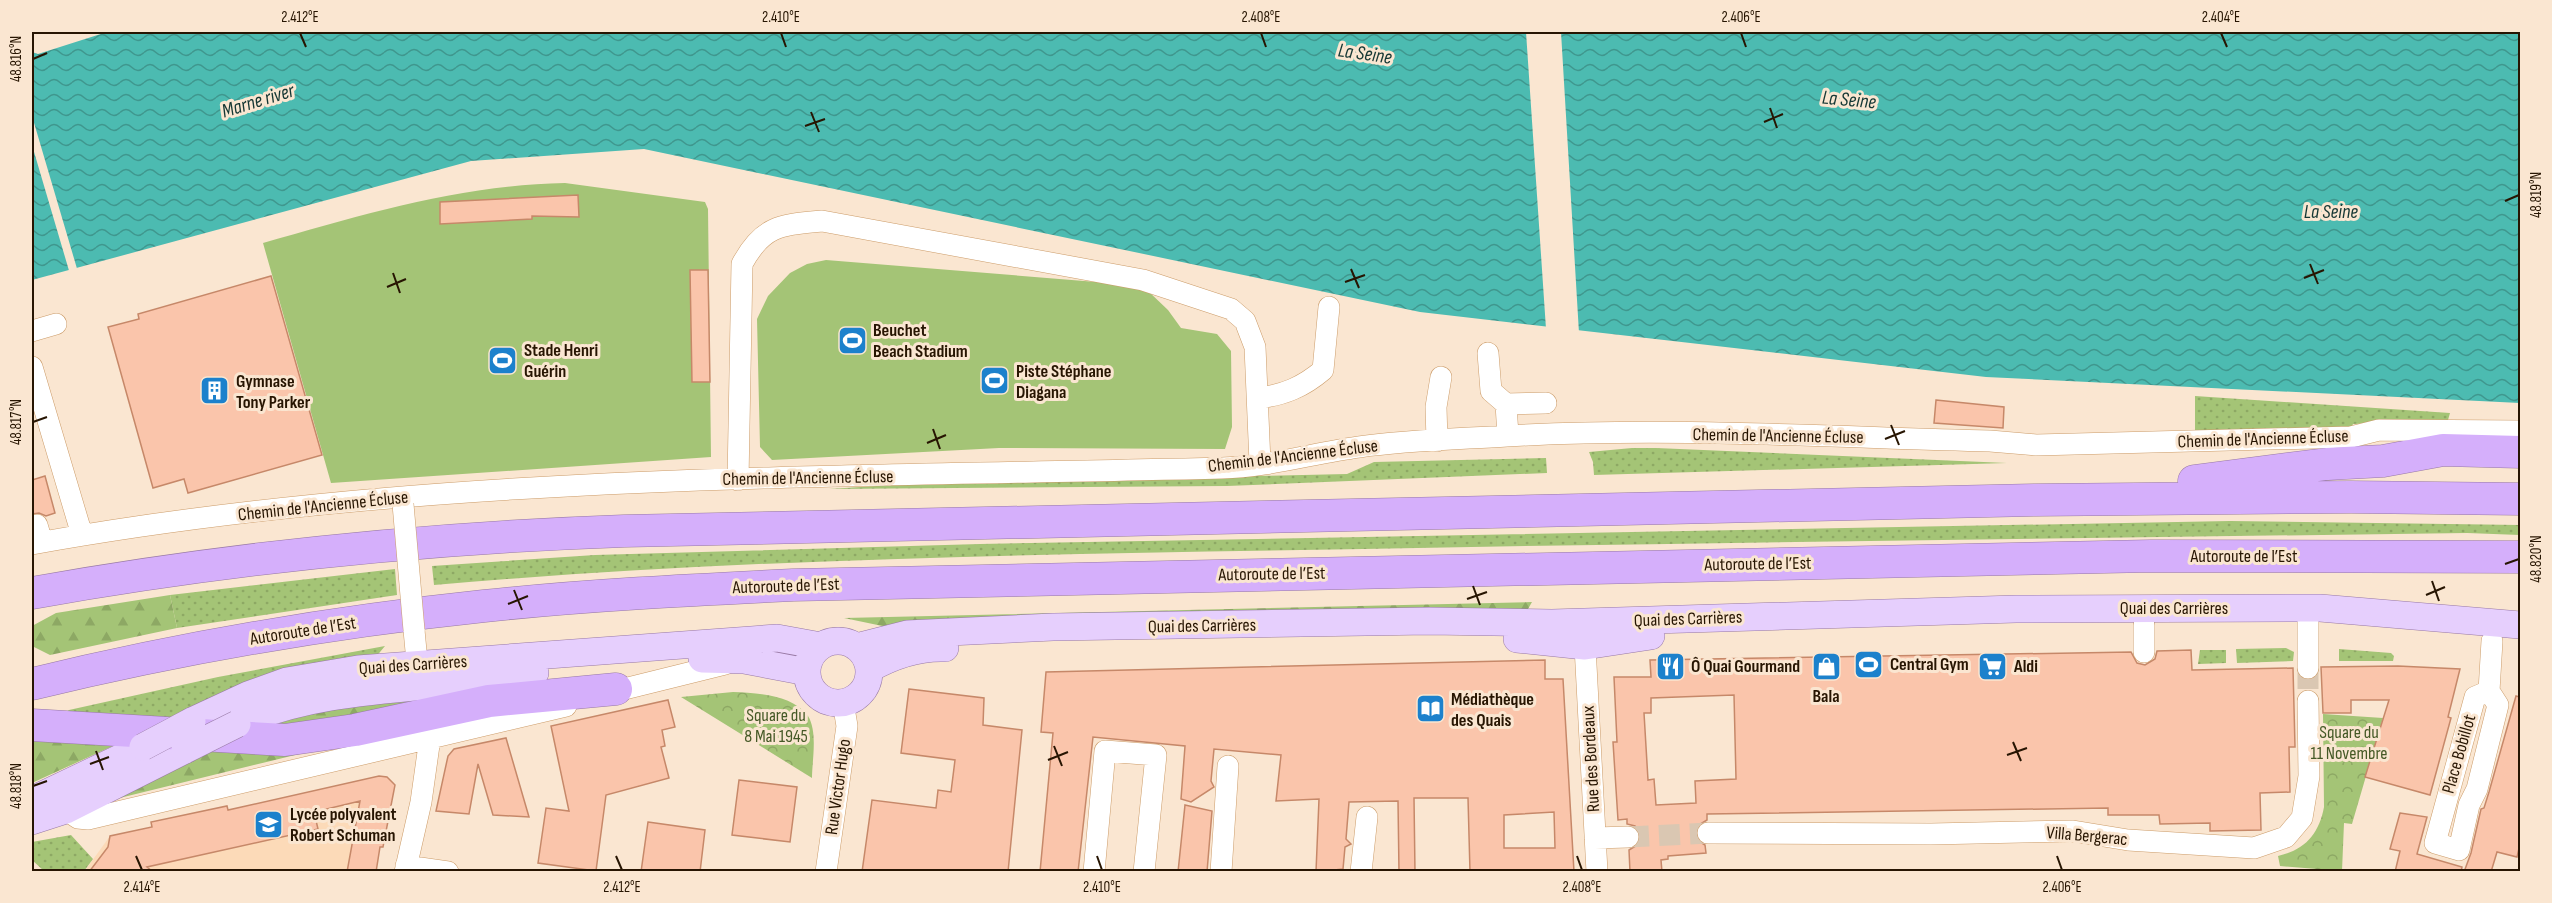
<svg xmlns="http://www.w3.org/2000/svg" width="2552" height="903" font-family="'Sofia Sans Condensed',sans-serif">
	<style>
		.built { fill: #fcdab8 }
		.grass { fill: url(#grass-dots) }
		.forest { fill: url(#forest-firs) }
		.park { fill: url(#park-crowns) }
		.garden { fill: #a4c476 }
		.water { fill: url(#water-waves) }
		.pier { fill: #fae6d1 }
		.building { fill: #fac5ab; stroke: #c68869; stroke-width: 1.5; fill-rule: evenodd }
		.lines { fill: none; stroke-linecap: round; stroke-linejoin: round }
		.minor-tunnel { stroke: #dac7b2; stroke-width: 21; stroke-dasharray: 21 10; stroke-linecap: butt }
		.minor-casing { stroke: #cc9c69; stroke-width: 22 }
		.major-casing { stroke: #9879a4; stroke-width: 28 }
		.highway-casing { stroke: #9879a4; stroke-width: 33 }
		.minor { stroke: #fff; stroke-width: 21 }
		.major { stroke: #e6cffd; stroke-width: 27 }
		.highway { stroke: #d5affb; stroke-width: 32 }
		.minor-bridge-casing { stroke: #cc9c69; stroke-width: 22; stroke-linecap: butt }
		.major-bridge-casing { stroke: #9879a4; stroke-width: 28; stroke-linecap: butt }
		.minor-bridge { stroke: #fff; stroke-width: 21 }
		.major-bridge { stroke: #e6cffd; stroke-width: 27 }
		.ticks { fill: none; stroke: #271502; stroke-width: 2 }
		.labels { text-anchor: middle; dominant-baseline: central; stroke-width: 6; stroke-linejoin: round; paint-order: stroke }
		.poi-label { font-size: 18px; font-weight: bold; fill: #271502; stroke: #fae6d1; text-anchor: start }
		.street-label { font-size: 18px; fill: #271502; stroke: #fae6d1 }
		.park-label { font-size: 18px; fill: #455926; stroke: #fae6d1 }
		.water-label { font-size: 20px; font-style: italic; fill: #153734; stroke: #fae6d1 }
		.neatline { fill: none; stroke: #271502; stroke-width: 2 }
		.ticks-label { font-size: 15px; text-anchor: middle; fill: #271502 }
	</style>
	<defs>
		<pattern id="grass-dots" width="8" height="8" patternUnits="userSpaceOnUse" patternTransform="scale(1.5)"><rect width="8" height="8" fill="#a4c476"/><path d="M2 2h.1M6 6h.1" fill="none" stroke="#8da864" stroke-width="1.8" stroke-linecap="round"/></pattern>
		<pattern id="forest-firs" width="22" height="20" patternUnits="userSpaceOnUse" patternTransform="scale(1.5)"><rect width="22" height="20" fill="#a4c476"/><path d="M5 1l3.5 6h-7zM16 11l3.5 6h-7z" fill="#8da864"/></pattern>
		<pattern id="park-crowns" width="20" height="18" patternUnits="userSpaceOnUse" patternTransform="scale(1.5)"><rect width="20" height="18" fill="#a4c476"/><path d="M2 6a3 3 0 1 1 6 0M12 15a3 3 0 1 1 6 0" fill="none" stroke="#8da864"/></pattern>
		<pattern id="water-waves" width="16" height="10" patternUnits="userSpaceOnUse" patternTransform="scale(1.5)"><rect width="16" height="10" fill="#4cbbb1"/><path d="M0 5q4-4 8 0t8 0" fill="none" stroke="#3f978e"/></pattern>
	</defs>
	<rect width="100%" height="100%" fill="#fae6d1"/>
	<path class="built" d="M379,776L387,777L395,785L383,847H380L376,871L84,872L110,836L151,827V822L227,806L228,810Z"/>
	<path class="grass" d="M2195,396L2450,413L2448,420L2353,424L2349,432L2195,434Z
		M1632,448H1656L2007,463L1594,475L1593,462L1589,452Z
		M1546,458L1547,473L1227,486L829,489L924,483L1347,474L1374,462Z
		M2230,521L2520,525V535L2467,533C2099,538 1731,542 1363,549C1053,554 743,558 434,585L432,566L595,555L980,544Z
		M395,569L397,595L177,628L170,595Z
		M385,646L375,658L168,719L61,716L69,710L218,677Z
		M2286,648L2294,652L2293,661L2237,663L2236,649Z
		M2339,649L2391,653L2394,656L2393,661H2339Z
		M2200,650H2226V663L2198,664Z
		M71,835L93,859L84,871H44L32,860V842Z"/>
	<path class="forest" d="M170,595L177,628L50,655L32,646V626L56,613Z
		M1532,602L1528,609L916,633L844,618Z
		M502,690L350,724L253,725L319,705Z
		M32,733L128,739L32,783Z
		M340,744L87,806L208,747Z"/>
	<path class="park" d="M733,692C756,693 792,694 808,716C818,732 812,761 812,778L681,697Z
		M2323,714L2383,718L2352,824L2344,823L2342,871L2280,866L2278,856C2305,850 2319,834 2324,807Z"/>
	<path class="garden" d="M565,183L705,202L708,209L711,457L331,483L263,243C364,214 460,185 565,183Z
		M826,260L1121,284L1147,290L1168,310L1181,328L1217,334L1231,351L1232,427L1225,449L999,448L772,460L760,447L757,319L768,296L790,273L807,264Z"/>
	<path class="water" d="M107,32H2520V403L1986,377L1420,312L644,149L471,161L32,280V52L38,54Z"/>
	<path class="pier" d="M1526,32H1561L1579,333L1546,329Z
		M32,116L78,272L70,274L32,145Z"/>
	<path class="building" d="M578,195L579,217L532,216V219L440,224V202Z
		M690,270H708L710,382H692Z
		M271,276L322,455L188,493L184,479L153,488L108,327L139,319L138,314Z
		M1936,400L2004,407L2003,428L1934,423Z
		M45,476L55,513L46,516L39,513L32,514V480Z
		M2191,650L2192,670L2293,668L2295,747H2289L2290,792L2260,793L2261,830L2210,831V823L2160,824L2159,815H2108V808L1707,814V820L1697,826L1695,832L1697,840L1705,845L1706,853L1668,856V859L1661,860L1662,872H1630L1629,850L1639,844L1641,836L1635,826L1627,824V819L1618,820L1613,742H1617L1614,677H1651L1650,660L2131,652L2137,663L2145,665L2155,659L2157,651ZM1734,695L1736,779L1695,781L1696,803L1656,805L1654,779L1648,780L1644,713H1651V698Z
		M1545,660V679H1563L1574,872H1470L1468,798H1414L1415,872H1399L1398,801L1349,802L1346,839L1351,844L1345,847L1343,869L1316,872L1319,799L1276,801L1281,755L1214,749L1211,781L1214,787L1191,802L1181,799L1185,746L1093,737L1078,872H1040L1053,733L1041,732L1046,672ZM1554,812L1555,848H1504V815Z
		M2398,666L2460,669L2448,717L2451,718L2430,795L2365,777L2389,700H2351V713H2323L2321,667Z
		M909,689L984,698L983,725L1022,730L1008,872H862L872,800L936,808L938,790L951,792L955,760L901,753Z
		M2516,696L2520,697V844L2517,857L2497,852L2491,872H2464L2471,853L2481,809L2484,808L2489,792Z
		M668,700L675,727L662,730L665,746L661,747L669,778L606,795L596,871L538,863L546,808L569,811L551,726Z
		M506,738L529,817L493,815L478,764L469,814L436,811L448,756L454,749Z
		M379,776L387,777L395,785L383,847H380L376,872H347L360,801L314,812L318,829L147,867L153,872H89L108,847L110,836L152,827L151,822L227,806L228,810Z
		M739,780L797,787L790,842L732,835Z
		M1185,805L1212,811L1207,872H1178Z
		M2400,813L2427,817L2417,854L2462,867L2461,872H2395L2400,851L2390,849Z
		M648,822L705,830L700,872H641Z"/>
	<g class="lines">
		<path class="minor-tunnel" d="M2308,668V701
			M1628,837L1708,833"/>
		<defs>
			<path id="minor" d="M32,331L56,324
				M1488,353L1491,391L1506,404L1508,436
				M32,367L82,535
				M1258,398C1284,395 1303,387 1323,370L1329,307
				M1506,404L1546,403
				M1437,441L1436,407L1441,377
				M738,480L742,264C763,225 781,225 822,221L1143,280L1231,309L1245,321L1255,347L1260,463
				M37,525L42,542
				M32,544C424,473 825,478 1222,468C1268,467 1314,453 1359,447C1407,440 1458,439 1507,436C1667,427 1829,437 1990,441L2036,445L2351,437L2379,430L2520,431
				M2308,622V668
				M2144,625V652
				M414,630L416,651
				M1585,646L1597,872
				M2489,691L2498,705L2477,789L2469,805L2459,850L2435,843L2475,697Z
				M2489,691L2492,641
				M604,694L725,664
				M66,810L78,818L88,819L566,706
				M1708,833L1931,834L2073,831L2128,840L2254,848L2286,837L2302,818L2309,776L2308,701
				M1595,838L1628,837
				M406,866L448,872
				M405,872L421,802L430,738
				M826,872L847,726L843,702
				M1094,872L1105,751L1156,755L1144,872
				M1221,872L1228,766
				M1361,872L1367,817"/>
			<path id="major" d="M1517,639L1585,646L1651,636
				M807 672a31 31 0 1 1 62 0a31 31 0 1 1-62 0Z
				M856,647L907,634L1053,627L1429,621L1552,623L2016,609L2320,608L2520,625
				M702,659L744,660L807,672
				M869,669C892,656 918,647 945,648
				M192,721L248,695L287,681L358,669L777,638L821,646
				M237,724C332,682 435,692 535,673
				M32,800L143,747
				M32,821L66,810L185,750"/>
			<path id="highway" d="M2194,481L2327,464L2383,461L2443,450L2520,452
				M32,593C228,558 425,538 624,531L2035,500L2351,497L2520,499
				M32,684C180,648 332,622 484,606C587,595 690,590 793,585L2151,556L2520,557
				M32,725L285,740L355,730L489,701L616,689"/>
		</defs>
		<use href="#minor" class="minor-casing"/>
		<use href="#major" class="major-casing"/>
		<use href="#highway" class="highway-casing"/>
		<use href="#minor" class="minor"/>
		<use href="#major" class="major"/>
		<use href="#highway" class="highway"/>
		<defs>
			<path id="minor-bridge" d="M403,504L414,630"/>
			<path id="major-bridge" d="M143,747L192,721
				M185,750L237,724"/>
		</defs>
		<use href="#minor-bridge" class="minor-bridge-casing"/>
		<use href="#major-bridge" class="major-bridge-casing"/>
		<use href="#minor-bridge" class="minor-bridge"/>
		<use href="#major-bridge" class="major-bridge"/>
	</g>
	<path class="ticks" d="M300,33L306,47M781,33L786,47M1261,33L1266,47M1741,33L1746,47M2221,33L2227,47M33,59L47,53M1770,108L1777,128M811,112L819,132M1764,122L1783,114M805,126L825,119M2505,201L2519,195M2310,264L2318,284M1351,269L1359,288M393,273L400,293M2304,278L2324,270M1345,282L1365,275M387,287L406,279M33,422L47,417M1891,425L1899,445M933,429L940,449M1885,439L1905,431M927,443L946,435M2505,564L2519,559M2432,581L2439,601M1473,586L1480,605M514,590L522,610M2426,595L2445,587M1467,599L1487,592M508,604L528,596M2013,742L2021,761M1054,746L1062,766M96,751L103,770M2007,755L2027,748M1048,760L1068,752M90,764L109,757M33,786L47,781M136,856L142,870M616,856L622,870M1097,856L1102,870M1577,856L1582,870M2057,856L2062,870"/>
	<defs>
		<symbol id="stadium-square" viewBox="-11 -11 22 22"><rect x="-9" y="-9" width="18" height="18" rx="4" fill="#1c81cc" stroke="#fae6d1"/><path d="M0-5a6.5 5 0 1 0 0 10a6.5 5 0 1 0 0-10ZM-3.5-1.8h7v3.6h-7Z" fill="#fff"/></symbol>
		<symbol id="building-square" viewBox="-11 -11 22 22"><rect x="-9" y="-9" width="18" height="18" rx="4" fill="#1c81cc" stroke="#fae6d1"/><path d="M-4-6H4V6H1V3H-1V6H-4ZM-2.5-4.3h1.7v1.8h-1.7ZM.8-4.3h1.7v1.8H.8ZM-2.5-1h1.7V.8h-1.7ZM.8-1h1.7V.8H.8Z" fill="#fff"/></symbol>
		<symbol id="restaurant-square" viewBox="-11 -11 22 22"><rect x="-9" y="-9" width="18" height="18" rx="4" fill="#1c81cc" stroke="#fae6d1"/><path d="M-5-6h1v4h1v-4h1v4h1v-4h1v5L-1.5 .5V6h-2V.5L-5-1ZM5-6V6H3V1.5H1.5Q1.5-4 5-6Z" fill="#fff"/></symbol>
		<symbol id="supermarket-square" viewBox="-11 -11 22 22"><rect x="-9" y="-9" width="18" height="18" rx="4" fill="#1c81cc" stroke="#fae6d1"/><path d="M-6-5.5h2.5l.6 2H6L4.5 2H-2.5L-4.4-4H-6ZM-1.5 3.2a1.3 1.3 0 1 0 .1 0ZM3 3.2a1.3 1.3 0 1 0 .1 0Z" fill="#fff"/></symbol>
		<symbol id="shop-square" viewBox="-11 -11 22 22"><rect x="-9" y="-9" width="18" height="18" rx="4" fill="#1c81cc" stroke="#fae6d1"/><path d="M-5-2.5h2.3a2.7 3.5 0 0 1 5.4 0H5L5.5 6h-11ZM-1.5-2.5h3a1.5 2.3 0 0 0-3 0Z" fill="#fff"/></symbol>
		<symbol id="library-square" viewBox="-11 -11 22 22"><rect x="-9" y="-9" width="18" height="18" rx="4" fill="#1c81cc" stroke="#fae6d1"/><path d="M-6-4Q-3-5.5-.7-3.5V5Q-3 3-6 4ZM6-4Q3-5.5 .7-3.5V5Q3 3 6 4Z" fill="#fff"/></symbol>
		<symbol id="school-square" viewBox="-11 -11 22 22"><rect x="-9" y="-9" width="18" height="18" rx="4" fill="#1c81cc" stroke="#fae6d1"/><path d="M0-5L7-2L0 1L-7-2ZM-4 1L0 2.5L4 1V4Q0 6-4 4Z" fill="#fff"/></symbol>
	</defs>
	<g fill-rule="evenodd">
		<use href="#stadium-square" x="836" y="324" width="33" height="33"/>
		<use href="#stadium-square" x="486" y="344" width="33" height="33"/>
		<use href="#stadium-square" x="978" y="364" width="33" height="33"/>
		<use href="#building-square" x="198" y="374" width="33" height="33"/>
		<use href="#stadium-square" x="1852" y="648" width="33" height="33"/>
		<use href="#restaurant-square" x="1654" y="650" width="33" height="33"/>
		<use href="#supermarket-square" x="1976" y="650" width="33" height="33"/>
		<use href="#shop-square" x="1810" y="650" width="33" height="33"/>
		<use href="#library-square" x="1414" y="692" width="33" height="33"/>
		<use href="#school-square" x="252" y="808" width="33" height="33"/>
	</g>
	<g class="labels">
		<g class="poi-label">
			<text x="873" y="330">Beuchet<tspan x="873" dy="21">Beach Stadium</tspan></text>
			<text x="524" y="350">Stade Henri<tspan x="524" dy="21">Guérin</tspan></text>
			<text x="1016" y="371">Piste Stéphane<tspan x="1016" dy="21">Diagana</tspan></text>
			<text x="236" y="381">Gymnase<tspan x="236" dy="21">Tony Parker</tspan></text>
			<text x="1890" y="664">Central Gym</text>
			<text x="1691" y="666">Ô Quai Gourmand</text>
			<text x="2014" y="666">Aldi</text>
			<text x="1826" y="696" text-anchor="middle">Bala</text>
			<text x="1451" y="699">Médiathèque<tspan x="1451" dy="21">des Quais</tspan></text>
			<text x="290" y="814">Lycée polyvalent<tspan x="290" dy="21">Robert Schuman</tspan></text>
		</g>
		<g class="street-label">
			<text transform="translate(1778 436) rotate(1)">Chemin de l'Ancienne Écluse</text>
			<text transform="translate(2263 439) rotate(-2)">Chemin de l'Ancienne Écluse</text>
			<text transform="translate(1293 456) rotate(-7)">Chemin de l'Ancienne Écluse</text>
			<text transform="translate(808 478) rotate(-1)">Chemin de l'Ancienne Écluse</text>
			<text transform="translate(323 506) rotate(-6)">Chemin de l'Ancienne Écluse</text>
			<text x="2244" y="556">Autoroute de l’Est</text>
			<text transform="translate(1758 564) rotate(-1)">Autoroute de l’Est</text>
			<text transform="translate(1272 574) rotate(-1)">Autoroute de l’Est</text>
			<text transform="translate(786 586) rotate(-2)">Autoroute de l’Est</text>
			<text x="2174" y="608">Quai des Carrières</text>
			<text transform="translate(1688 619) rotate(-2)">Quai des Carrières</text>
			<text transform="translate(1202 626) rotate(-1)">Quai des Carrières</text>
			<text transform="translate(303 631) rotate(-9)">Autoroute de l’Est</text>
			<text transform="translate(413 665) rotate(-4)">Quai des Carrières</text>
			<text transform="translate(2459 754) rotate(-74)">Place Bobillot</text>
			<text transform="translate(1591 759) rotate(-93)">Rue des Bordeaux</text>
			<text transform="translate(838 787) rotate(-82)">Rue Victor Hugo</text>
			<text transform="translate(2087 836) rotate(5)">Villa Bergerac</text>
		</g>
		<g class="park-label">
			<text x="776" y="715">Square du<tspan x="776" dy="21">8 Mai 1945</tspan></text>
			<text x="2349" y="732">Square du<tspan x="2349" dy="21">11 Novembre</tspan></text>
		</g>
		<g class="water-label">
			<text transform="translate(1365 54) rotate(8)">La Seine</text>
			<text transform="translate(1849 100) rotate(5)">La Seine</text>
			<text transform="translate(258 101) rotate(-17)">Marne river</text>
			<text x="2331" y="212">La Seine</text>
		</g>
	</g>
	<rect width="2552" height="903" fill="none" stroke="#fae6d1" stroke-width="66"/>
	<rect x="33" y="33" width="2486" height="837" class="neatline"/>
	<g class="ticks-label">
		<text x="300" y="22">2.412°E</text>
		<text x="781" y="22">2.410°E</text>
		<text x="1261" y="22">2.408°E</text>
		<text x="1741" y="22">2.406°E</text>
		<text x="2221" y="22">2.404°E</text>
		<text transform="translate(16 59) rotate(-90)" y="5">48.816°N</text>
		<text transform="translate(2536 195) rotate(-90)" y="5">48.819°N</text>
		<text transform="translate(16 422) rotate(-90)" y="5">48.817°N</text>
		<text transform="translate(2536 559) rotate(-90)" y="5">48.820°N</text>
		<text transform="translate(16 786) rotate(-90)" y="5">48.818°N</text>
		<text x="142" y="892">2.414°E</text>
		<text x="622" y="892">2.412°E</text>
		<text x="1102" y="892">2.410°E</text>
		<text x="1582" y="892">2.408°E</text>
		<text x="2062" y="892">2.406°E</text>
	</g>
</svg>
